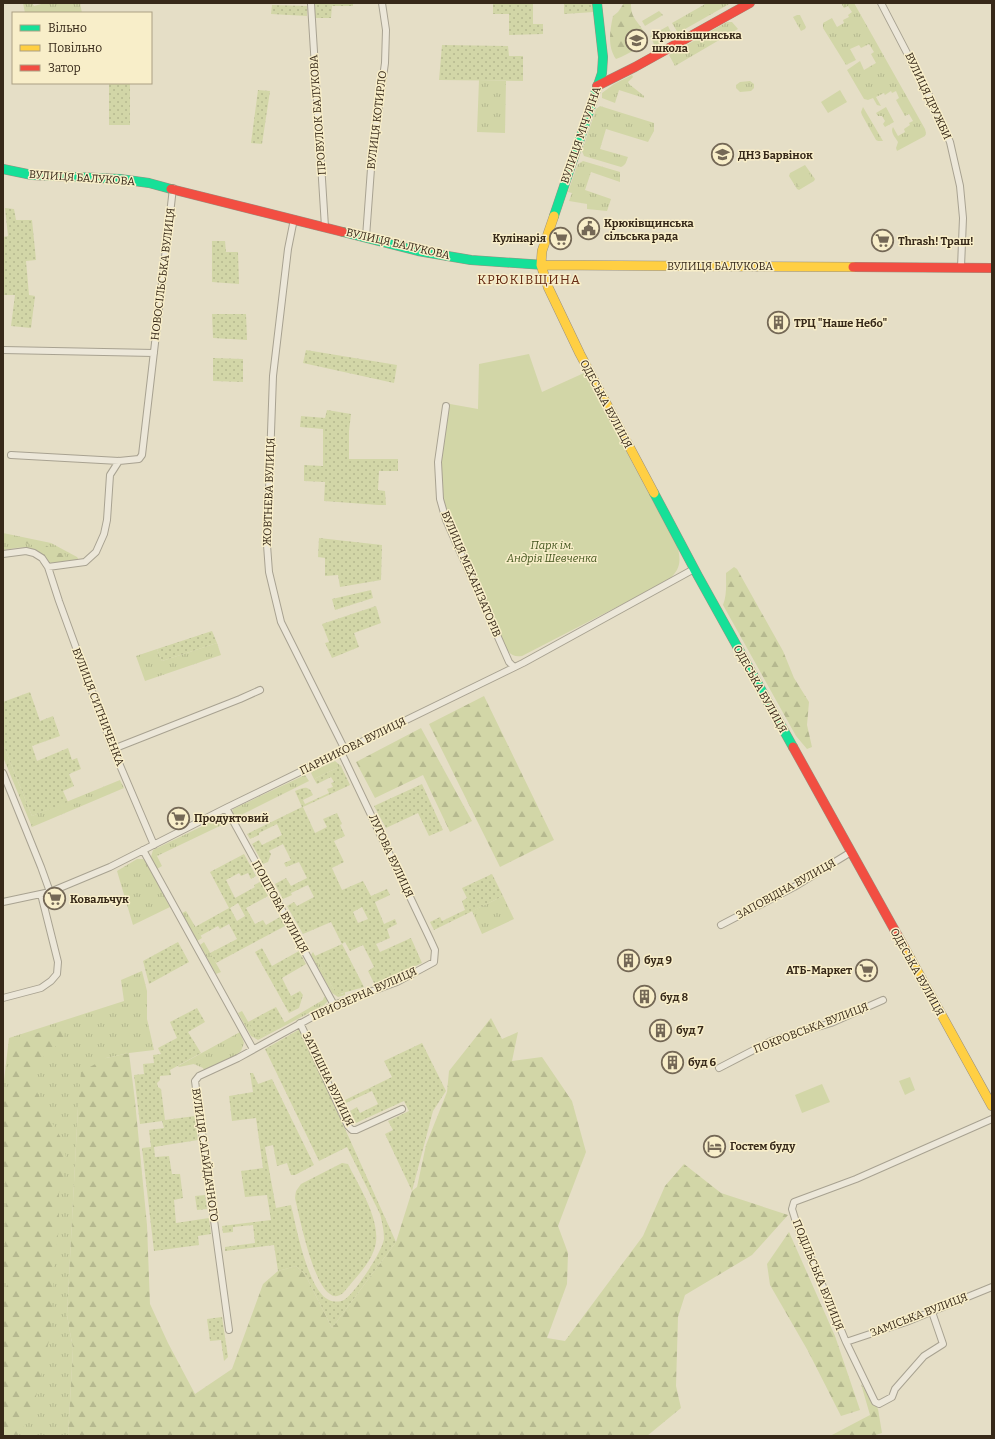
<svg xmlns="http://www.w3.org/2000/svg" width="995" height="1439" font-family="Bitter,serif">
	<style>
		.grass { fill: url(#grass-tufts) }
		.forest { fill: url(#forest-firs) }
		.park { fill: #d2d6a7 }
		.garden { fill: url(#garden-dots); fill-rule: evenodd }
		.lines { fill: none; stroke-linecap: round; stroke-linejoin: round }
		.street-casing { stroke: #a8a291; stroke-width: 8 }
		.fast-casing { stroke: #999180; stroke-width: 10 }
		.slow-casing { stroke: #999180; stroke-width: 10 }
		.jam-casing { stroke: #999180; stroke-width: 10 }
		.street { stroke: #ece7d9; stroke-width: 6 }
		.fast { stroke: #16e098; stroke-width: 9 }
		.slow { stroke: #ffcf43; stroke-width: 9 }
		.jam { stroke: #f24e42; stroke-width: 9 }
		.labels { text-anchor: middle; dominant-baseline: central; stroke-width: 3; stroke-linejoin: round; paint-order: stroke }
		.poi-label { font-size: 11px; font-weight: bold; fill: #372919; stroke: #f8eec9; text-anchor: start }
		.street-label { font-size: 11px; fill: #372919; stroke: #f8eec9 }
		.park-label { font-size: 11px; font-style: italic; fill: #43551e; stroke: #f8eec9 }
		.quarter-label { font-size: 13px; letter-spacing: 1px; fill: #672c15; stroke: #f8eec9 }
	</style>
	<defs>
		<pattern id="grass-tufts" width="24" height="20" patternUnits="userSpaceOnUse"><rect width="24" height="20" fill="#d2d6a7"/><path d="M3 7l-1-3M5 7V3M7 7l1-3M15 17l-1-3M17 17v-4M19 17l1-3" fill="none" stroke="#b5b88f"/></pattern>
		<pattern id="forest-firs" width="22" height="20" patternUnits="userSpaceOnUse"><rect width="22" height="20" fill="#d2d6a7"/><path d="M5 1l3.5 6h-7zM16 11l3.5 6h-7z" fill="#b5b88f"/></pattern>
		<pattern id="garden-dots" width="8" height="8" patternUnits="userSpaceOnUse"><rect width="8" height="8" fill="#d2d6a7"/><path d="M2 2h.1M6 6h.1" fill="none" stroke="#b5b88f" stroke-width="1.8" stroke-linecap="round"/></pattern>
	</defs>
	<rect width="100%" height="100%" fill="#e5dec6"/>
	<path class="grass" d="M23,3H32L34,6L45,3H80L82,13H25Z
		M707,3H731L678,33L672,23Z
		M841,3H854L925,129L926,133L925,136L897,151L896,148L898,142C895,137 890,132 893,127L898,136L905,132L904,129L910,125L909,123L913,121L909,114L905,116L896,100L899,98L896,91L892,93L891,91L885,95L884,93L876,97L881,106L877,105L873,98L868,100L864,99L847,70L860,61L864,70L876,63L871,54L874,52L869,44L861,48L859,45L850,49L856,60L846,65L823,28V23L832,18L837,27L844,23L843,20L849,17L848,15L852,12L848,6L844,8Z
		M659,11L663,15L645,26L642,21Z
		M797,15H800L806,27L805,29L801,31L793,17Z
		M727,22H732L738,29L675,66L669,55Z
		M668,26L673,36L655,46L650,36Z
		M632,75L633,77L628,82L629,84L644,96V98L619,90L615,103L602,98V93L614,84Z
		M479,80L506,81L505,133L477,132Z
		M750,81L754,84V88L751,91L740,92L736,88V85L740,82Z
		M600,106L654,123V131L648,142L606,129L600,149L628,157C626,162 626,165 621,167L584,156L582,151L596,109Z
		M863,107L883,141H878L876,140L862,115L861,112Z
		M886,107L894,122L885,127L883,124L885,121L882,116H878L876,113Z
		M583,161L620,172V182L591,172L585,190L611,199L607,211L587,209V204L569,201L572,193L568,192L577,166L578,164Z
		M805,165L815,179L814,181L799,190L797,189L789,176L790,173Z
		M3,533L51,543L77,557L79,560C71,562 59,565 51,563C46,562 42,557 39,554C28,544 16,548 3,550Z
		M217,643L221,655L145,681L136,656L157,649L162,661Z
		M3,744L32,816L120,780L124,788L32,827L3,757Z
		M335,761L341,766L314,779L311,773L313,771Z
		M305,775L309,781L237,817H234L232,812L233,809Z
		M221,817L226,823L157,856L162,866L157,869L151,857L153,850Z
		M137,859H143L146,862L170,907L133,925L117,871Z
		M503,896L514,919L482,934L472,911Z
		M186,911L202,938L197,941L182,913Z
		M204,942L221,972L216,974L200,945Z
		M313,952L334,990L342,994L345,992V995L338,997L332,993L311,955Z
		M142,971L147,991V1019L154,1050L129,1053L106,1058L78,1107L67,1315L73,1349L68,1436H3V1089L9,1038L124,1001L121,980Z
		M328,996V1001L324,1005L258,1040L251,1036L238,1013L242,1011L255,1034L263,1035L323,1000L324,997Z
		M240,1032L244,1043L241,1051L236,1055L204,1070L203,1068L194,1064L179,1067L178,1066Z"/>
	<path class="forest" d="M624,3H631C631,6 631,10 632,13C636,25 650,31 646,48C642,50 640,50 636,50C629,52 623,57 616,59C607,46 610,30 613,16L618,12Z
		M21,538L47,546L59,553H64L66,558C50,566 46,550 36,546C30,544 22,543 17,541V540Z
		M734,567L737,569L783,651L794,678L809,702L807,725L812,747L807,749L796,736L723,605C727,595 726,584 726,573Z
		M484,696L554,840L500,867L429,724Z
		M421,728L472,821L450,832L423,775L375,798L356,762Z
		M491,1018L502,1039L518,1032L512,1061L542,1057L572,1101L586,1152L558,1226L568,1253L567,1284L547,1338L565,1341L643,1236L665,1186L684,1164L721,1193L788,1215L752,1255L685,1295L678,1317L676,1386L681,1408L647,1436H68L73,1349L67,1315L78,1107L81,1072L106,1058L129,1053L135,1101L147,1225L150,1304L168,1343L195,1394L232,1369L263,1284L278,1271L296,1266L305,1274L332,1328L396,1242L412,1191L417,1187L426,1145L447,1092L449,1071Z
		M55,1027L65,1029L64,1039L40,1060L33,1073L37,1092L47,1114L61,1138L67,1161L59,1193V1228L54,1266L51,1332L35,1401L21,1432L17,1436H3V1306L8,1279H3V1248L5,1245L6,1204L5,1174L3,1158V1095L7,1090L10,1084L9,1074L11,1051L14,1044L20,1039Z
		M789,1232L835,1336L860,1410L841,1416L808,1351L770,1285L767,1264Z
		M861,1384L878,1409L882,1433L873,1436H830L870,1415Z"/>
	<path class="park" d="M840,90L847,102L828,113L821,102Z
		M805,167L813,180L800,188L792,175Z
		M529,354L542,392L584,373L678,548C681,563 680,569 669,580L522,656C514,657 511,655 506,649L446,509C435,474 444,438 450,404L478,409L479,364Z
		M910,1077L915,1090L905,1095L899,1081Z
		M822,1084L830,1102L802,1113L795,1095Z"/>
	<path class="garden" d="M314,3H353V6H332L331,18H315Z
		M493,3H533V24H543V34L509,35V14H493Z
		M564,3L593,4L594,12L564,14Z
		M272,5L307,6V16L271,14Z
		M442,45L508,46L509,56H523V81L439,80Z
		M109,83H130V125H109Z
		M258,90L270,91L262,144L251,143Z
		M5,208L14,209L16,220H32L36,260L26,261L29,295L35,296L31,328L11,326L15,295H3V237L8,236Z
		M212,241H225L226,252H238L239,284L212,282Z
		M212,314H246L247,340L213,338Z
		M306,350L397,365L394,383L303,363Z
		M213,358L243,359V382L213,381Z
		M327,410L351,414L349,431V459H398V471H379L378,490L385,491L386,505H379L324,501L325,482L304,481V465L323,466V429L300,427L301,416L325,418Z
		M319,538L382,545L381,580L340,587L338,575L325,576V558L318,557Z
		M371,590L373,598L335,610L332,599Z
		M376,606L381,623L354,633L359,647L332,658L325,643L329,642L322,624Z
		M212,631L217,643L162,661L157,649Z
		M30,692L40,721L53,716L60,736L32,746L37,761L68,748L72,760L77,758L81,769L69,774L74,786L63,791L68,802L32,816L3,744V702Z
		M341,766L350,785L303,807L315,833L327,827L323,819L337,813L342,824L340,825L345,836L334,841L344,862L332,868L342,890L363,881L371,896L387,889L390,895L375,902L384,924L395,919L397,924L387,929L390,938L376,944L380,952L411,938L422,963L386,980L374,983L368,971L374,967L363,945L350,951L345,942L342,944L364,987L339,994L334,990L315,956L342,944L331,922L303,934L287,906L294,902L297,906L314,897L308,885L291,893L292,895L283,899L275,884L286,878L291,886L307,878L299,862L286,867L284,863L291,860L283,844L269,851L271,854L268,862L263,864L252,844L259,840L262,845L282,835L277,824L259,833V835L250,839L247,834L302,807L295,791C304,787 309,785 313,795L303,800L305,804L329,793L327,789L333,787L331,783L334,782L331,777L317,784L314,779ZM362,907L368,919L358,923L353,912Z
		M422,784L443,830L429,836L418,813L386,828L374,806Z
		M244,854L256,876L251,879L248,873L241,876L239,873L226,880L235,898L255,887L254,885L260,882L268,896L246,908L255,924L263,920L266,925L280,917L285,926L216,963L210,953L237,939L229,924L220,929L218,926L200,936L195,927L229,908L210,872ZM238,903L245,916L237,921L230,908Z
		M492,874L503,896L434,930L430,922L440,917L442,921L465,910L462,901L467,898L462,888Z
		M178,942L189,962L149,984L143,961Z
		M262,948L272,966L299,951L306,964L282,978L291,996L300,991L303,995L299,1008L289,1013L255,952Z
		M276,1007L285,1023L263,1035L259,1036L255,1034L248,1022Z
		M197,1008L205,1022L188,1032L201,1053L170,1070L171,1075L160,1076V1080L157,1083L158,1087L161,1089L165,1120L195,1116L198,1140L154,1147L155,1157L169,1156L172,1174H180L183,1198L174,1200L176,1223L209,1218L211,1234L198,1236L199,1245L154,1251L142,1148L151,1147L149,1130L164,1128L162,1121L140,1124L134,1075L144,1074L143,1064L154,1063L153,1055L161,1054L158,1048L177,1038L170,1022Z
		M300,1029L396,1242L332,1328L305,1274L296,1266L278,1271L274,1245L225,1251V1247L255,1243L253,1225L233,1227V1232L223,1233L222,1226L271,1220L267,1195L245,1197L241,1171L263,1168L256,1118L232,1121L229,1096L253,1092L250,1073H253L258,1084L272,1079L314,1165L295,1175H291L287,1163L277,1166L273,1145L265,1147L276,1208L291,1205C296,1226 308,1291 329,1300C333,1302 340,1302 344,1300C355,1293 382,1252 384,1239C384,1230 382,1222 380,1214L347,1147L319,1161L265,1049Z
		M422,1043L446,1091L433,1111L412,1191L385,1134L393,1130L388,1121L409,1111L404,1101L356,1123L350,1111L357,1107L360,1113L378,1104L372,1091L346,1103L345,1100L392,1077L384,1061Z
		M342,1163L348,1164C359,1187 384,1224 374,1250C369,1265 354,1279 344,1292C340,1296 335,1298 330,1294C313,1284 300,1219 295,1198L296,1191L301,1184Z
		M205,1195L207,1209L197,1210L195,1196Z
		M222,1317L228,1357L224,1361L221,1340L210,1341L207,1319Z"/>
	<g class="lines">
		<defs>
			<path id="street" d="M881,3L932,101L950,142L960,186L963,218L961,267
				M311,4L325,227
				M294,219L288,249L273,376L267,545L269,572L281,622L345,750
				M366,237L372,155L385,63L386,30L382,3
				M3,350L154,353
				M446,406L438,462L440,499L446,520L509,662L514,667
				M11,455L119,461L139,459L142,455L173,188
				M3,554L26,551L34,553L42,558L48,567L59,601L113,749L154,845
				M48,567L85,562L96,552L104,534L107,520L110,475L119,461
				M113,749L240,699L260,690
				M3,773L41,867L50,892
				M226,808L334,1005
				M143,850L253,1049
				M3,902L50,892L110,867L226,808L523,663L694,569
				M721,925L794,887L851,852
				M3,998L41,988L51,981L57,974L58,962L41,894
				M300,1023L348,1126L352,1130H356L402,1109
				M719,1068L771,1041L831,1023L883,1000
				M932,1312L943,1344L924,1356L895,1389L892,1397L879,1404L875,1402L846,1342L796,1222L792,1209L794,1202L856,1179L992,1119
				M229,1330L195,1081L199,1076L238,1058L334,1005L397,982L434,962L435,950L430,939L341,752
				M846,1342L906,1322L992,1287"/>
			<path id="fast" d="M3,169L32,175L120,179L149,183L171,189
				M554,216L602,73L603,57L597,3
				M343,232L418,251L471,260L544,265
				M654,493L698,576L793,747"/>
			<path id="slow" d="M554,216L542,251L541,265L548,287L580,354L654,493
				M544,265L853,267
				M904,947L992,1106"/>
			<path id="jam" d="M597,86L635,67L750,3
				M171,189L343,232
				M853,267L992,268
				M793,747L904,947"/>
		</defs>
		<use href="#street" class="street-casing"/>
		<use href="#fast" class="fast-casing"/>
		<use href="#slow" class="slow-casing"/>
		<use href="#jam" class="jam-casing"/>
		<use href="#street" class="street"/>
		<use href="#fast" class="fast"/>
		<use href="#slow" class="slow"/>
		<use href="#jam" class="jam"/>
	</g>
	<defs>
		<symbol id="school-ring" viewBox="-11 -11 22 22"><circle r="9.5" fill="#f8eec9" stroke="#746856" stroke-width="1.5"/><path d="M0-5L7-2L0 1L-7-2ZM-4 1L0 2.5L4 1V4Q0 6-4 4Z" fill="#746856"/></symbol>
		<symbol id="civic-ring" viewBox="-11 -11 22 22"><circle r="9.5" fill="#f8eec9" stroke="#746856" stroke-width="1.5"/><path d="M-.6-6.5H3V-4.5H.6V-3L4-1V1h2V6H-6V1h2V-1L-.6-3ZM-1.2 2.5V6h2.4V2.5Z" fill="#746856"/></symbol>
		<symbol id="supermarket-ring" viewBox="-11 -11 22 22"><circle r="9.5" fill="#f8eec9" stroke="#746856" stroke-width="1.5"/><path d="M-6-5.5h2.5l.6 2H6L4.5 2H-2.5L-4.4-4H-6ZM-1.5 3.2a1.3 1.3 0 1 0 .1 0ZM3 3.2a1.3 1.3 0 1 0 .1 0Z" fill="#746856"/></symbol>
		<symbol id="building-ring" viewBox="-11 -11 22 22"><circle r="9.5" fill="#f8eec9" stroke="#746856" stroke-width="1.5"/><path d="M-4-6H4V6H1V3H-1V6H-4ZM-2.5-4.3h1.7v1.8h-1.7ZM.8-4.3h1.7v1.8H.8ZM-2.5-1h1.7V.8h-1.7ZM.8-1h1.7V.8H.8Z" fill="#746856"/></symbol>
		<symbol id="hotel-ring" viewBox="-11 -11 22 22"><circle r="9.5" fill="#f8eec9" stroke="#746856" stroke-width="1.5"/><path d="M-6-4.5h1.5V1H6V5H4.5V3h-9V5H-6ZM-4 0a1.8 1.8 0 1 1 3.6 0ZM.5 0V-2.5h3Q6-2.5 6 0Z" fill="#746856"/></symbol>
	</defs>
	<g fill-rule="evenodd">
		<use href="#school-ring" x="624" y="28" width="25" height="25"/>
		<use href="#school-ring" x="710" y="142" width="25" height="25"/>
		<use href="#civic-ring" x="576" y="216" width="25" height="25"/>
		<use href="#supermarket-ring" x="548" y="226" width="25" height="25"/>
		<use href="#supermarket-ring" x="870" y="228" width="25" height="25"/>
		<use href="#building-ring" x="766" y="310" width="25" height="25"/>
		<use href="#supermarket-ring" x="166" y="806" width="25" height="25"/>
		<use href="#supermarket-ring" x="42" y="886" width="25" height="25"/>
		<use href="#building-ring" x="616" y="948" width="25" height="25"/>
		<use href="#supermarket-ring" x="854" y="958" width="25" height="25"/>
		<use href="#building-ring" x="632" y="984" width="25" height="25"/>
		<use href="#building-ring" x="648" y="1018" width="25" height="25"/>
		<use href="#building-ring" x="660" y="1050" width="25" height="25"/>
		<use href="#hotel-ring" x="702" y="1134" width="25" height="25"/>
	</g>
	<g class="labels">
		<g class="poi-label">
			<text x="652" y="35">Крюківщинська<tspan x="652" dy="13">школа</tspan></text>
			<text x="738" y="155">ДНЗ Барвінок</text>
			<text x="604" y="223">Крюківщинська<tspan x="604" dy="13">сільська рада</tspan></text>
			<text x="546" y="238" text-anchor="end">Кулінарія</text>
			<text x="898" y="241">Thrash! Траш!</text>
			<text x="794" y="323">ТРЦ "Наше Небо"</text>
			<text x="194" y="818">Продуктовий</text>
			<text x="70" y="899">Ковальчук</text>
			<text x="644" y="960">буд 9</text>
			<text x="852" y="970" text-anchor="end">АТБ-Маркет</text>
			<text x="660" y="997">буд 8</text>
			<text x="676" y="1030">буд 7</text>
			<text x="688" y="1062">буд 6</text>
			<text x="730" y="1146">Гостем буду</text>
		</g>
		<g class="street-label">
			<text transform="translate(928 96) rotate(65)">ВУЛИЦЯ ДРУЖБИ</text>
			<text transform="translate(318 115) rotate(-94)">ПРОВУЛОК БАЛУКОВА</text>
			<text transform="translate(377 120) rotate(-83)">ВУЛИЦЯ КОТИРЛО</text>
			<text transform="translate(581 135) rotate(-71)">ВУЛИЦЯ МІЧУРІНА</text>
			<text transform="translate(82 178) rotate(4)">ВУЛИЦЯ БАЛУКОВА</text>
			<text transform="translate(398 244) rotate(13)">ВУЛИЦЯ БАЛУКОВА</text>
			<text x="720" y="266">ВУЛИЦЯ БАЛУКОВА</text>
			<text transform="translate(163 274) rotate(-83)">НОВОСІЛЬСЬКА ВУЛИЦЯ</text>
			<text transform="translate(606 404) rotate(62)">ОДЕСЬКА ВУЛИЦЯ</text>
			<text transform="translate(269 492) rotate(-88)">ЖОВТНЕВА ВУЛИЦЯ</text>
			<text transform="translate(471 574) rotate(67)">ВУЛИЦЯ МЕХАНІЗАТОРІВ</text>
			<text transform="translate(760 689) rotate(61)">ОДЕСЬКА ВУЛИЦЯ</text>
			<text transform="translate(98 707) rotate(69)">ВУЛИЦЯ СИТНИЧЕНКА</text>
			<text transform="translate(353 746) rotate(-26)">ПАРНИКОВА ВУЛИЦЯ</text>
			<text transform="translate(391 856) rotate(65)">ЛУГОВА ВУЛИЦЯ</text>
			<text transform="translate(786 889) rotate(-29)">ЗАПОВІДНА ВУЛИЦЯ</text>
			<text transform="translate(280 907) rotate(61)">ПОШТОВА ВУЛИЦЯ</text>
			<text transform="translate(917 972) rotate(61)">ОДЕСЬКА ВУЛИЦЯ</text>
			<text transform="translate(364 994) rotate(-24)">ПРИОЗЕРНА ВУЛИЦЯ</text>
			<text transform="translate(811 1028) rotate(-21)">ПОКРОВСЬКА ВУЛИЦЯ</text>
			<text transform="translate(328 1079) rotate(64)">ЗАТИШНА ВУЛИЦЯ</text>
			<text transform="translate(205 1155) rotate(82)">ВУЛИЦЯ САГАЙДАЧНОГО</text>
			<text transform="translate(818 1275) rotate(68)">ПОДІЛЬСЬКА ВУЛИЦЯ</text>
			<text transform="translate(919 1315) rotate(-21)">ЗАМІСЬКА ВУЛИЦЯ</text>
		</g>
		<g class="park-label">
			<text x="552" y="545">Парк ім.<tspan x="552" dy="13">Андрія Шевченка</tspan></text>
		</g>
		<g class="quarter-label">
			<text x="529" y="279">КРЮКІВЩИНА</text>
		</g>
	</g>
	<rect width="995" height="1439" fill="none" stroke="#372919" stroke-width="8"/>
	<rect x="12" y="12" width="140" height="72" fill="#f8eec9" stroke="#ab9f83"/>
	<rect x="20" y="25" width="20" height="6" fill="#16e098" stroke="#ab9f83"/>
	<text x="48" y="32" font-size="12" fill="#372919">Вільно</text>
	<rect x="20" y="45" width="20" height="6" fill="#ffcf43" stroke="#ab9f83"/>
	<text x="48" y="52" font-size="12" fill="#372919">Повільно</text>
	<rect x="20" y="65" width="20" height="6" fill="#f24e42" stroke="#ab9f83"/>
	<text x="48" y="72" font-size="12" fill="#372919">Затор</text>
</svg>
